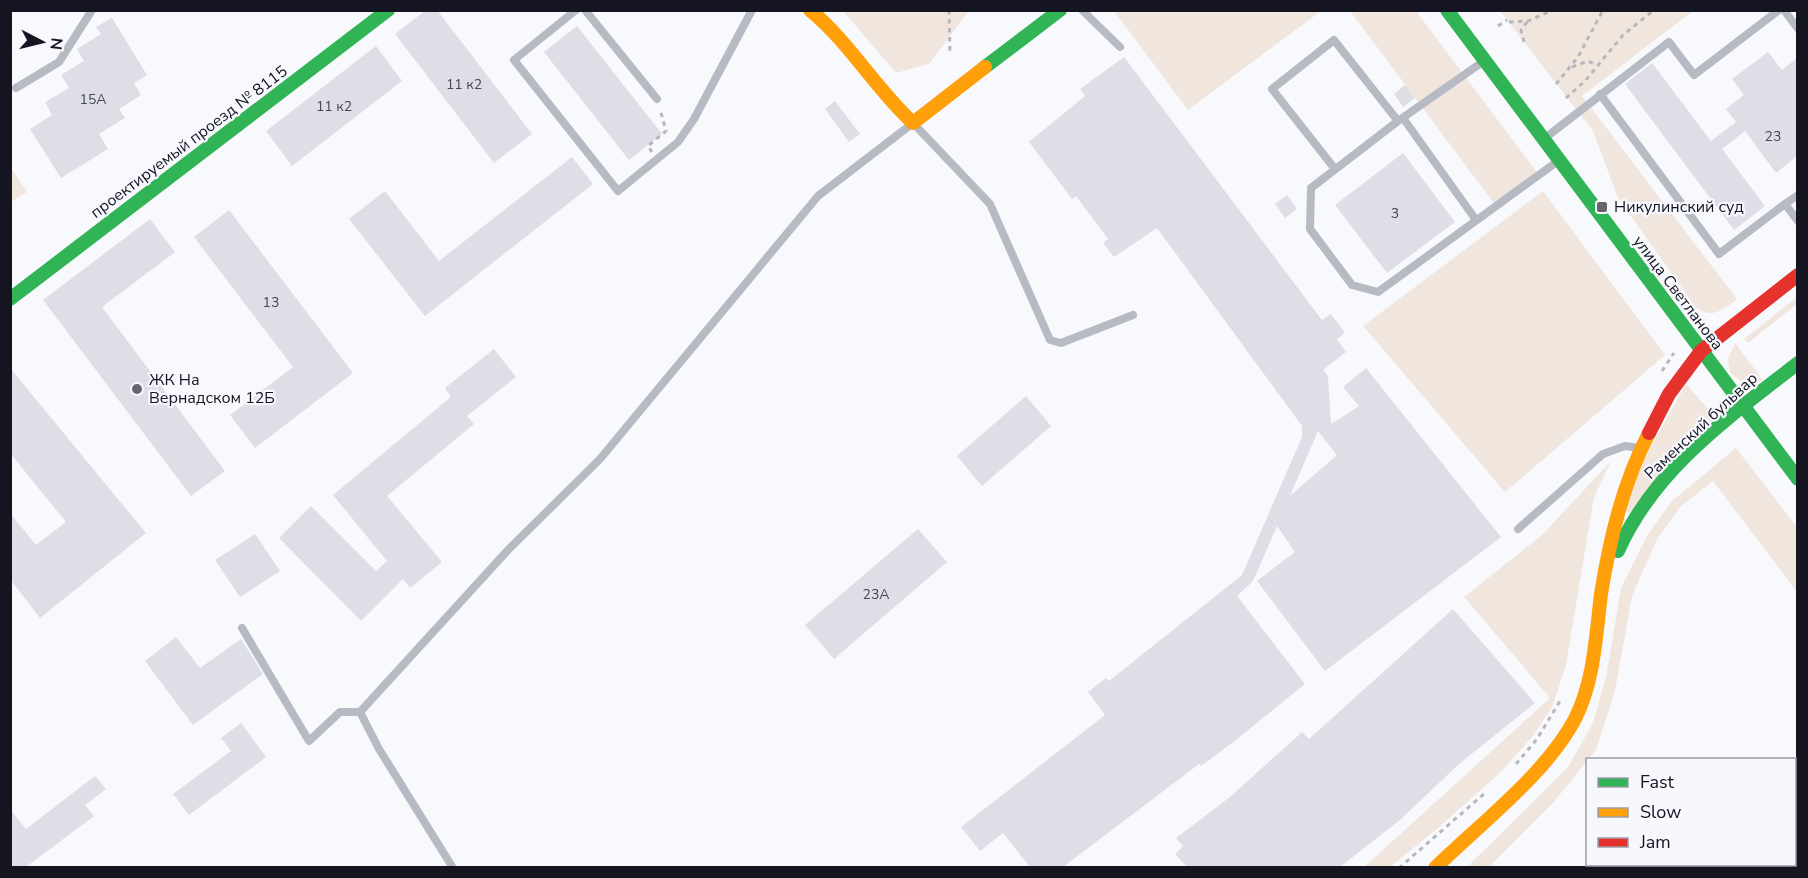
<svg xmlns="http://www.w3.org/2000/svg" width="1808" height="878" font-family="'Nunito Sans',sans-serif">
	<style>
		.green { fill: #f1e6de }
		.building { fill: #dddee6; fill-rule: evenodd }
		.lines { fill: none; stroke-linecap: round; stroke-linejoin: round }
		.path { stroke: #b6b7bd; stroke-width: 3; stroke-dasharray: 4.5 4.5; stroke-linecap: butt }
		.lane { stroke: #b7b9c3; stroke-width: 8 }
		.fast { stroke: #30b455; stroke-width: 14 }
		.slow { stroke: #ff9f0a; stroke-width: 14 }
		.jam { stroke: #e5322d; stroke-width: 14 }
		.poi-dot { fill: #64656d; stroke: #f7f8fe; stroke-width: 2 }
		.labels { text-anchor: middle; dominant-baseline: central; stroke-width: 4.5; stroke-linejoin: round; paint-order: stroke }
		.number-label { font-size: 14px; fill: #464752 }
		.street-label { font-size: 16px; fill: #141520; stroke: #f7f8fe }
		.poi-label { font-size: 16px; fill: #141520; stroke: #f7f8fe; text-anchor: start }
	</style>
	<rect width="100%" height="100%" fill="#f8f9fd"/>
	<path class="green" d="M843,11H969L929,64L896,73Z
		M1114,11V10L1321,11L1188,110Z
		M1350,11H1416L1539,175L1496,206Z
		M1500,11H1693L1582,96L1737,299C1724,310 1712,319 1696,308L1618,198L1593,131Z
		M10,166L27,192L11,202H10Z
		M1543,191L1665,355L1505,492L1363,326Z
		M1797,297V304L1748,343L1744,339Z
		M1735,343L1763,380C1750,387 1740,383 1730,372L1728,359Z
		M1686,384L1716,418L1629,514L1624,509L1648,452Z
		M1736,448L1797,527V592L1713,481L1680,507L1657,539L1632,596L1615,691L1596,750L1553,803L1489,867H1467L1568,767L1593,723L1606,677L1621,588L1648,534L1672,501Z
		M1611,461L1594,497L1566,665L1552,707L1533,736L1504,769L1437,829L1390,867H1364L1550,698L1464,597L1542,535Z"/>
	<path class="building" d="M426,10H437L532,134L494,163L395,34Z
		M112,18L147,75L134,83L141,95L119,109L125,118L99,134L108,149L61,178L30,129L52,115L45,102L69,88L61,75L84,61L77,49L101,34L96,27Z
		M577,26L662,134L629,160L544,52Z
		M376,46L402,81L292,166L266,131Z
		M1768,52L1782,70L1797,58V156L1776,173L1745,131L1722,149L1765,206L1734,230L1625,84L1652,63L1711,141L1736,122L1726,109L1744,95L1732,79Z
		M1124,57L1322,320L1331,314L1345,333L1337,339L1346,352L1323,370L1328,376L1331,424L1359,406L1343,387L1366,368L1501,537L1325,671L1257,581L1295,552L1277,526L1253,581L1237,596L1305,684L1232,743L1201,766L1199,764L1063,867H1030L1003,833L980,851L961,827L1105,715L1088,692L1106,678L1109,681L1242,575L1302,437V426L1157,228L1114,257L1103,243L1108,239L1076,196L1072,199L1029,142L1085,96L1080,89ZM1318,431L1337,455L1290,496Z
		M1405,85L1415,98L1403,107L1394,94Z
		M835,101L860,134L849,142L825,109Z
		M1403,153L1455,222L1387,273L1335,205Z
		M572,157L593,184L425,316L349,219L385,191L439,261Z
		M1287,195L1297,209L1285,218L1275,204Z
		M229,210L353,373L255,448L230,415L293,367L194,237Z
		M150,219L175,252L102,307L225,471L191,496L43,300Z
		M494,349L516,377L467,416L474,424L387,496L442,562L410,588L403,579L361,621L279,538L311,506L376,571L387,561L333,495L451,397L445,388Z
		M10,368L146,533L40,618L10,579V513L36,545L66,522L10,453Z
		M1026,396L1051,426L982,486L957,456Z
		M918,529L947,562L834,659L805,625Z
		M255,534L280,571L240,597L215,560Z
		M1453,609L1535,703L1459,764L1400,820L1340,867H1187L1175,854L1183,846L1176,838L1230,797L1302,732L1309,739Z
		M176,637L200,668L241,639L263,674L193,725L145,661Z
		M241,723L266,757L189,815L173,794L231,751L221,738Z
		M95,776L106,789L85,805L94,816L26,867H10V809L26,829Z"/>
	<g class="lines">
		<path class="path" d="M949,10L950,55
			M1509,22L1528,21L1553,10
			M1498,26L1507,20
			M1524,42L1521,30L1527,22
			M1572,67L1588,61L1597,65
			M1556,84L1578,57L1603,10
			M1566,98L1585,81L1623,35L1654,10
			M652,152L648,146L666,131L660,109
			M1662,371L1674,353
			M1516,764L1537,739L1560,701
			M1399,868L1485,793"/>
		<path class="lane" d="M576,10L514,60L618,191L678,142L694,119L752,10
			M585,10L657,99
			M1082,10L1120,47
			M1784,10L1798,29
			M1484,61L1398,121L1311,188L1310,229L1352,285L1378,292L1558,161
			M16,88L59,62L92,10
			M1600,94L1719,254L1785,204
			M1403,118L1476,220
			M1545,138L1669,42L1694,75L1779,10
			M1335,169L1272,89L1334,40L1398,121
			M1798,195L1785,204L1798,221
			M1518,529L1603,454L1625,446L1640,448
			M242,628L309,741L340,712H360
			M453,868L379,749L360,712L508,550L600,459L818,196L913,123L990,204L1050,340L1061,343L1133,315"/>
		<path class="fast" d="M1447,10L1798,479
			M985,67L1060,10
			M10,299L388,10
			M1618,551C1654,469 1729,417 1798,363"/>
		<path class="slow" d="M810,10C850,43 875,88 913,123L985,67
			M1435,868C1480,824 1546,774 1575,719C1594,682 1596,635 1601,594C1610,538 1623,483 1649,433"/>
		<path class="jam" d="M1649,433L1669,394L1701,351L1798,275"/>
	</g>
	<g class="poi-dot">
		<rect x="1596" y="201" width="12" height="12" rx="3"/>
		<circle cx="137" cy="389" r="6"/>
	</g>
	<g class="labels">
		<g class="number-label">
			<text x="464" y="84">11 к2</text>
			<text x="93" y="99">15А</text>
			<text x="334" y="106">11 к2</text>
			<text x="1773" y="136">23</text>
			<text x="1395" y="213">3</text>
			<text x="271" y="302">13</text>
			<text x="876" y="594">23А</text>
		</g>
		<g class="street-label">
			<text transform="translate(189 142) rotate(-37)">проектируемый проезд № 8115</text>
			<text transform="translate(1678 293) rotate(53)">улица Светланова</text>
			<text transform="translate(1701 426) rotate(-43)">Раменский бульвар</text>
		</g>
		<g class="poi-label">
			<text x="1614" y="207">Никулинский суд</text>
			<text x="149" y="380">ЖК На<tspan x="149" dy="18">Вернадском 12Б</tspan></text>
		</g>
	</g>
	<rect width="1808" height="878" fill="none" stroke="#141520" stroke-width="24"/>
	<rect x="1586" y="758" width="210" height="108" fill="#f7f8fe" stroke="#9c9da5" stroke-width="1.5"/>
	<rect x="1598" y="778" width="30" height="9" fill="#30b455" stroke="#9c9da5" stroke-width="1.5"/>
	<text x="1640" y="788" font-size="18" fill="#141520">Fast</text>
	<rect x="1598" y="808" width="30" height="9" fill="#ff9f0a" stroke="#9c9da5" stroke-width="1.5"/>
	<text x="1640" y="818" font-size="18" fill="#141520">Slow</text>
	<rect x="1598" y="838" width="30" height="9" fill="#e5322d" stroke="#9c9da5" stroke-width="1.5"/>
	<text x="1640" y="848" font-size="18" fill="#141520">Jam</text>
	<g transform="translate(42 42) rotate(97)" stroke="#f7f8fe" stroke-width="4.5" paint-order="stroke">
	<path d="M0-4.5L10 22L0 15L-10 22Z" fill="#141520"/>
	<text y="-9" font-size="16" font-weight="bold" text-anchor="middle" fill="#141520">N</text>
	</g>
</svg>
